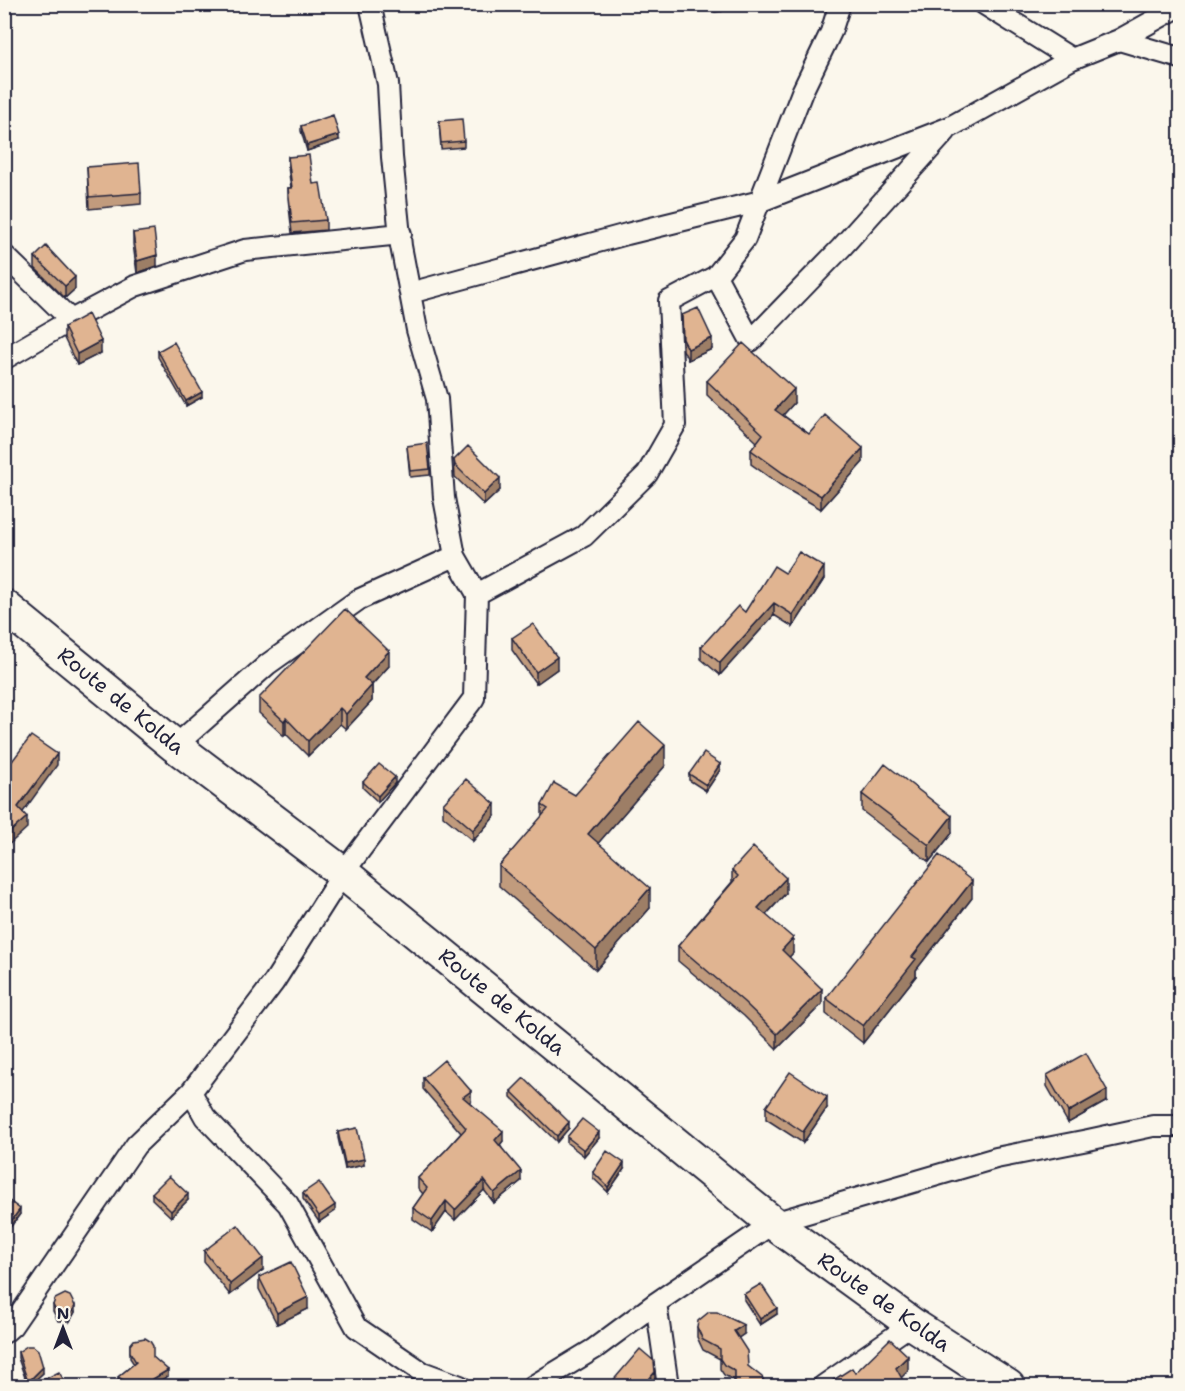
<svg xmlns="http://www.w3.org/2000/svg" width="1185" height="1391" font-family="'Shantell Sans',sans-serif">
	<style>
		.lines { fill: none; stroke-linecap: round; stroke-linejoin: round }
		.minor-casing { stroke: #22223b; stroke-width: 24 }
		.primary-casing { stroke: #22223b; stroke-width: 36 }
		.minor { stroke: #fbf7ec; stroke-width: 20 }
		.primary { stroke: #fbf7ec; stroke-width: 32 }
		.wall { fill: #c19b7d; stroke: #22223b; stroke-width: 1.5 }
		.shaded-wall { fill: #9d7e66; stroke: #22223b; stroke-width: 1.5 }
		.building { fill: #e0b491; stroke: #22223b; stroke-width: 1.5 }
		.labels { text-anchor: middle; dominant-baseline: central; stroke-width: 6; stroke-linejoin: round; paint-order: stroke }
		.street-label { font-size: 21px; fill: #22223b; stroke: #fbf7ec }
	</style>
	<rect width="100%" height="100%" fill="#fbf7ec"/>
	<filter id="ink" filterUnits="userSpaceOnUse"><feTurbulence type="fractalNoise" baseFrequency=".0167" numOctaves="2"/><feDisplacementMap in="SourceGraphic" scale="12" xChannelSelector="R" yChannelSelector="G"/><feConvolveMatrix kernelMatrix="1 2 1 2 8 2 1 2 1" color-interpolation-filters="sRGB"/></filter>
	<g filter="url(#ink)">
		<g class="lines">
			<defs>
				<path id="minor" d="M984,4L1072,59
					M1119,40L1180,58
					M4,255L71,320
					M716,276L745,239L802,92L831,32L840,4
					M410,293L627,234L761,201L950,127L1072,59L1119,40L1180,6
					M4,359L71,320L135,286L245,250L401,234
					M477,594L584,536L647,474L675,425L669,301L716,276L751,341L841,248L946,131
					M175,746L268,664L358,600L455,556
					M191,1092L205,1117L288,1204L356,1327L422,1372L460,1386
					M656,1303L668,1386
					M4,1333L12,1326L136,1145L191,1092L274,982L343,873L474,698L477,594L455,556L444,498L437,399L417,330L401,246L392,157L388,84L370,4
					M533,1386L594,1349L656,1303L773,1223L996,1158L1088,1140L1153,1126H1180
					M823,1386L912,1324"/>
				<path id="primary" d="M4,606L175,746L343,873L773,1223L912,1324L1008,1386"/>
			</defs>
			<use href="#minor" class="minor-casing"/>
			<use href="#primary" class="primary-casing"/>
			<use href="#minor" class="minor"/>
			<use href="#primary" class="primary"/>
		</g>
		<path class="wall" d="M705,4H729L722,11L715,12L709,9Z
			M439,121L464,141V147L441,149Z
			M301,126L339,140L307,151L301,131Z
			M288,157L313,184L326,220V230L292,233L288,198V188H291L288,167Z
			M87,167L141,193V204L89,209Z
			M133,233L157,266L137,273L133,244Z
			M35,257L75,289L65,298L35,268Z
			M682,315L712,349L688,360L683,350Z
			M64,327L101,353L77,365L64,338Z
			M158,351L202,397L186,406L158,357Z
			M707,381L794,403L783,415L809,434L863,462L821,509L783,487L751,464V450L757,442L707,395Z
			M407,446L430,469V475L410,477Z
			M454,460L500,490L484,505L455,477Z
			M785,573L824,579L793,627L774,615L720,675L701,659V647L745,612Z
			M512,638L557,669L536,684L512,650Z
			M389,666L372,685V701L346,729L340,724L308,756L286,734L284,736L259,713V698Z
			M665,766L598,843L650,908L596,970L499,886V866L542,817V805Z
			M720,770L706,791L689,780V774Z
			M363,782L395,783L378,802L363,788Z
			M862,794L952,833L929,862L862,811Z
			M443,804L495,816L473,841L443,816Z
			M732,870L786,893L766,915L793,953L789,957L822,1004L777,1049L744,1016L678,961V946L732,882Z
			M972,898L916,970V976L863,1043L826,1014V998Z
			M1047,1075L1107,1101L1068,1123L1047,1086Z
			M423,1078L471,1101L469,1102L503,1141L500,1145L521,1181L494,1203L484,1190L455,1220L446,1212L432,1232L413,1219V1208L423,1194L418,1188V1178L446,1150L461,1133L423,1089Z
			M511,1091L569,1128L557,1142L511,1097Z
			M766,1107L827,1108L803,1143L766,1119Z
			M338,1132L364,1165L345,1169L338,1138Z
			M567,1137L599,1138L584,1156L567,1143Z
			M624,1169L608,1192L593,1178V1172Z
			M152,1193L188,1200L171,1217L152,1199Z
			M303,1193L335,1211L319,1222L303,1199Z
			M4,1197L20,1214L9,1229L4,1226Z
			M204,1251L263,1270L230,1295L204,1262Z
			M259,1277L308,1309L277,1324L259,1289Z
			M744,1294L777,1314L760,1325L744,1300Z
			M53,1305L75,1312L70,1321H58L53,1311Z
			M697,1327L744,1334L738,1338L735,1381L724,1375L720,1369V1359L703,1350L697,1337Z
			M130,1345L153,1357L168,1376L153,1385V1386H124L118,1382V1377L134,1364L130,1358Z
			M18,1352L43,1373L29,1386H28L18,1358Z"/>
		<path class="shaded-wall" d="M723,4H729L722,11V5Z
			M339,135V140L307,151V145Z
			M157,255V266L137,273V261Z
			M75,277V289L65,298V286Z
			M712,338V349L688,360V349Z
			M101,341V353L77,365V354Z
			M794,389V403L775,424V410Z
			M202,392V397L186,406V401Z
			M863,448V462L821,509V496Z
			M500,478V490L484,505V494Z
			M824,567V579L793,627V615Z
			M774,603V615L720,675V663Z
			M389,651V666L364,693V678Z
			M557,657V669L536,684V672Z
			M372,685V701L346,729V714Z
			M340,708V724L308,756V741Z
			M286,718V734L284,736V721Z
			M665,745V766L588,855V834Z
			M57,754V765L18,819V807Z
			M720,764V770L706,791V785Z
			M395,777V783L378,802V796Z
			M495,804V816L473,841V830Z
			M952,816V833L929,862V845Z
			M27,817V828L4,849V837Z
			M786,878V893L758,923V908Z
			M972,881V898L916,970V976L863,1043V1026L912,957Z
			M650,888V908L596,970V950Z
			M793,938V953L782,965V950Z
			M822,989V1004L777,1049V1034Z
			M1107,1090V1101L1068,1123V1112Z
			M471,1091V1101L463,1107V1097Z
			M827,1097V1108L803,1143V1132Z
			M569,1122V1128L557,1142V1136Z
			M503,1131V1141L495,1151V1140Z
			M599,1132V1138L584,1156V1150Z
			M364,1159V1165L345,1169V1163Z
			M624,1163V1169L608,1192V1187Z
			M521,1171V1181L494,1203V1193Z
			M484,1180V1190L455,1220V1210Z
			M188,1194V1200L171,1217V1211Z
			M446,1201V1212L432,1232V1221Z
			M335,1205V1211L319,1222V1216Z
			M20,1209V1214L9,1229V1224Z
			M263,1258V1270L230,1295V1284Z
			M308,1297V1309L277,1324V1313Z
			M75,1306V1312L70,1321V1315Z
			M777,1308V1314L760,1325V1319Z
			M744,1325V1334L734,1341V1331Z
			M908,1356V1371L896,1383V1368Z
			M43,1367V1373L29,1386H28V1382Z
			M168,1370V1376L153,1385V1379Z
			M655,1372V1383L652,1386H643Z"/>
		<path class="building" d="M333,115L339,135L307,145L301,126Z
			M462,119L464,141L441,143L439,121Z
			M309,155L313,184L320,183L326,220L292,223L288,188H292L288,157Z
			M139,163L141,193L89,197L87,167Z
			M154,230L157,255L137,261L133,233Z
			M46,246L75,277L65,286L35,257Z
			M698,308L712,338L688,349L683,339L682,315Z
			M88,314L101,341L77,354L64,327Z
			M174,342L202,392L186,401L158,351Z
			M743,343L794,389L775,410L809,434L825,415L863,448L821,496L783,473L751,450L763,434L707,381Z
			M427,443L430,469L410,471L407,446Z
			M468,446L500,478L484,494L455,465L454,460Z
			M799,552L824,567L793,615L774,603L720,663L701,647L738,606L745,612L774,566L785,573Z
			M345,609L389,651L364,678L372,685L346,714L340,708L308,741L286,718L284,721L259,698Z
			M533,624L557,657L536,672L512,638Z
			M639,722L665,745L588,834L650,888L596,950L499,866L548,809L542,805L554,783L575,795Z
			M31,736L57,754L18,807L27,817L4,837V772Z
			M704,753L720,764L706,785L689,774Z
			M379,764L395,777L378,796L363,782Z
			M885,764L952,816L929,845L862,794Z
			M466,779L495,804L473,830L443,804Z
			M753,847L786,878L758,908L793,938L782,950L822,989L777,1034L744,1002L678,946L738,876L732,870Z
			M939,855L972,881L912,957L916,959L863,1026L826,998Z
			M1086,1053L1107,1090L1068,1112L1047,1075Z
			M444,1060L471,1091L463,1097L503,1131L495,1140L521,1171L494,1193L484,1180L455,1210L446,1201L432,1221L413,1208L427,1188L418,1178L446,1150L466,1128L423,1078Z
			M790,1072L827,1097L803,1132L766,1107Z
			M524,1078L569,1122L557,1136L511,1091Z
			M582,1119L599,1132L584,1150L567,1137Z
			M357,1128L364,1159L345,1163L338,1132Z
			M607,1151L624,1163L608,1187L593,1172Z
			M169,1176L188,1194L171,1211L152,1193Z
			M319,1182L335,1205L319,1216L303,1193Z
			M4,1197L20,1209L9,1224L4,1220Z
			M238,1225L263,1258L230,1284L204,1251Z
			M291,1262L308,1297L277,1313L259,1277Z
			M761,1284L777,1308L760,1319L744,1294Z
			M65,1294L70,1296L75,1306L70,1315H58L53,1305L55,1299Z
			M709,1312H717L744,1325L734,1331L747,1351L748,1366L762,1377L765,1383V1386H735V1371L724,1365L720,1359V1349L703,1340L697,1327L698,1321Z
			M145,1338L150,1341L153,1346V1357L168,1370L153,1379V1386H150L148,1383L142,1386H133L118,1377L136,1362L130,1352V1345L134,1340Z
			M890,1339L908,1356L896,1368L906,1386H836L832,1381L852,1368L855,1373Z
			M27,1346H33L38,1350L43,1367L28,1382L18,1352Z
			M640,1349L654,1361L655,1372L643,1386H613L610,1384Z
			M59,1372L67,1386H39L37,1383Z"/>
	</g>
	<g class="labels">
		<g class="street-label">
			<text transform="translate(121 701) rotate(39)">Route de Kolda</text>
			<text transform="translate(502 1002) rotate(39)">Route de Kolda</text>
			<text transform="translate(884 1302) rotate(35)">Route de Kolda</text>
		</g>
	</g>
	<rect width="1185" height="1391" fill="none" stroke="#fbf7ec" stroke-width="24"/>
	<rect x="12" y="12" width="1161" height="1367" fill="none" stroke="#22223b" stroke-width="2" filter="url(#ink)"/>
	<g transform="translate(63 1328)" stroke="#fbf7ec" stroke-width="4.5" paint-order="stroke">
	<path d="M0-4.5L10 22L0 15L-10 22Z" fill="#22223b"/>
	<text y="-9" font-size="16" font-weight="bold" text-anchor="middle" fill="#22223b">N</text>
	</g>
</svg>
